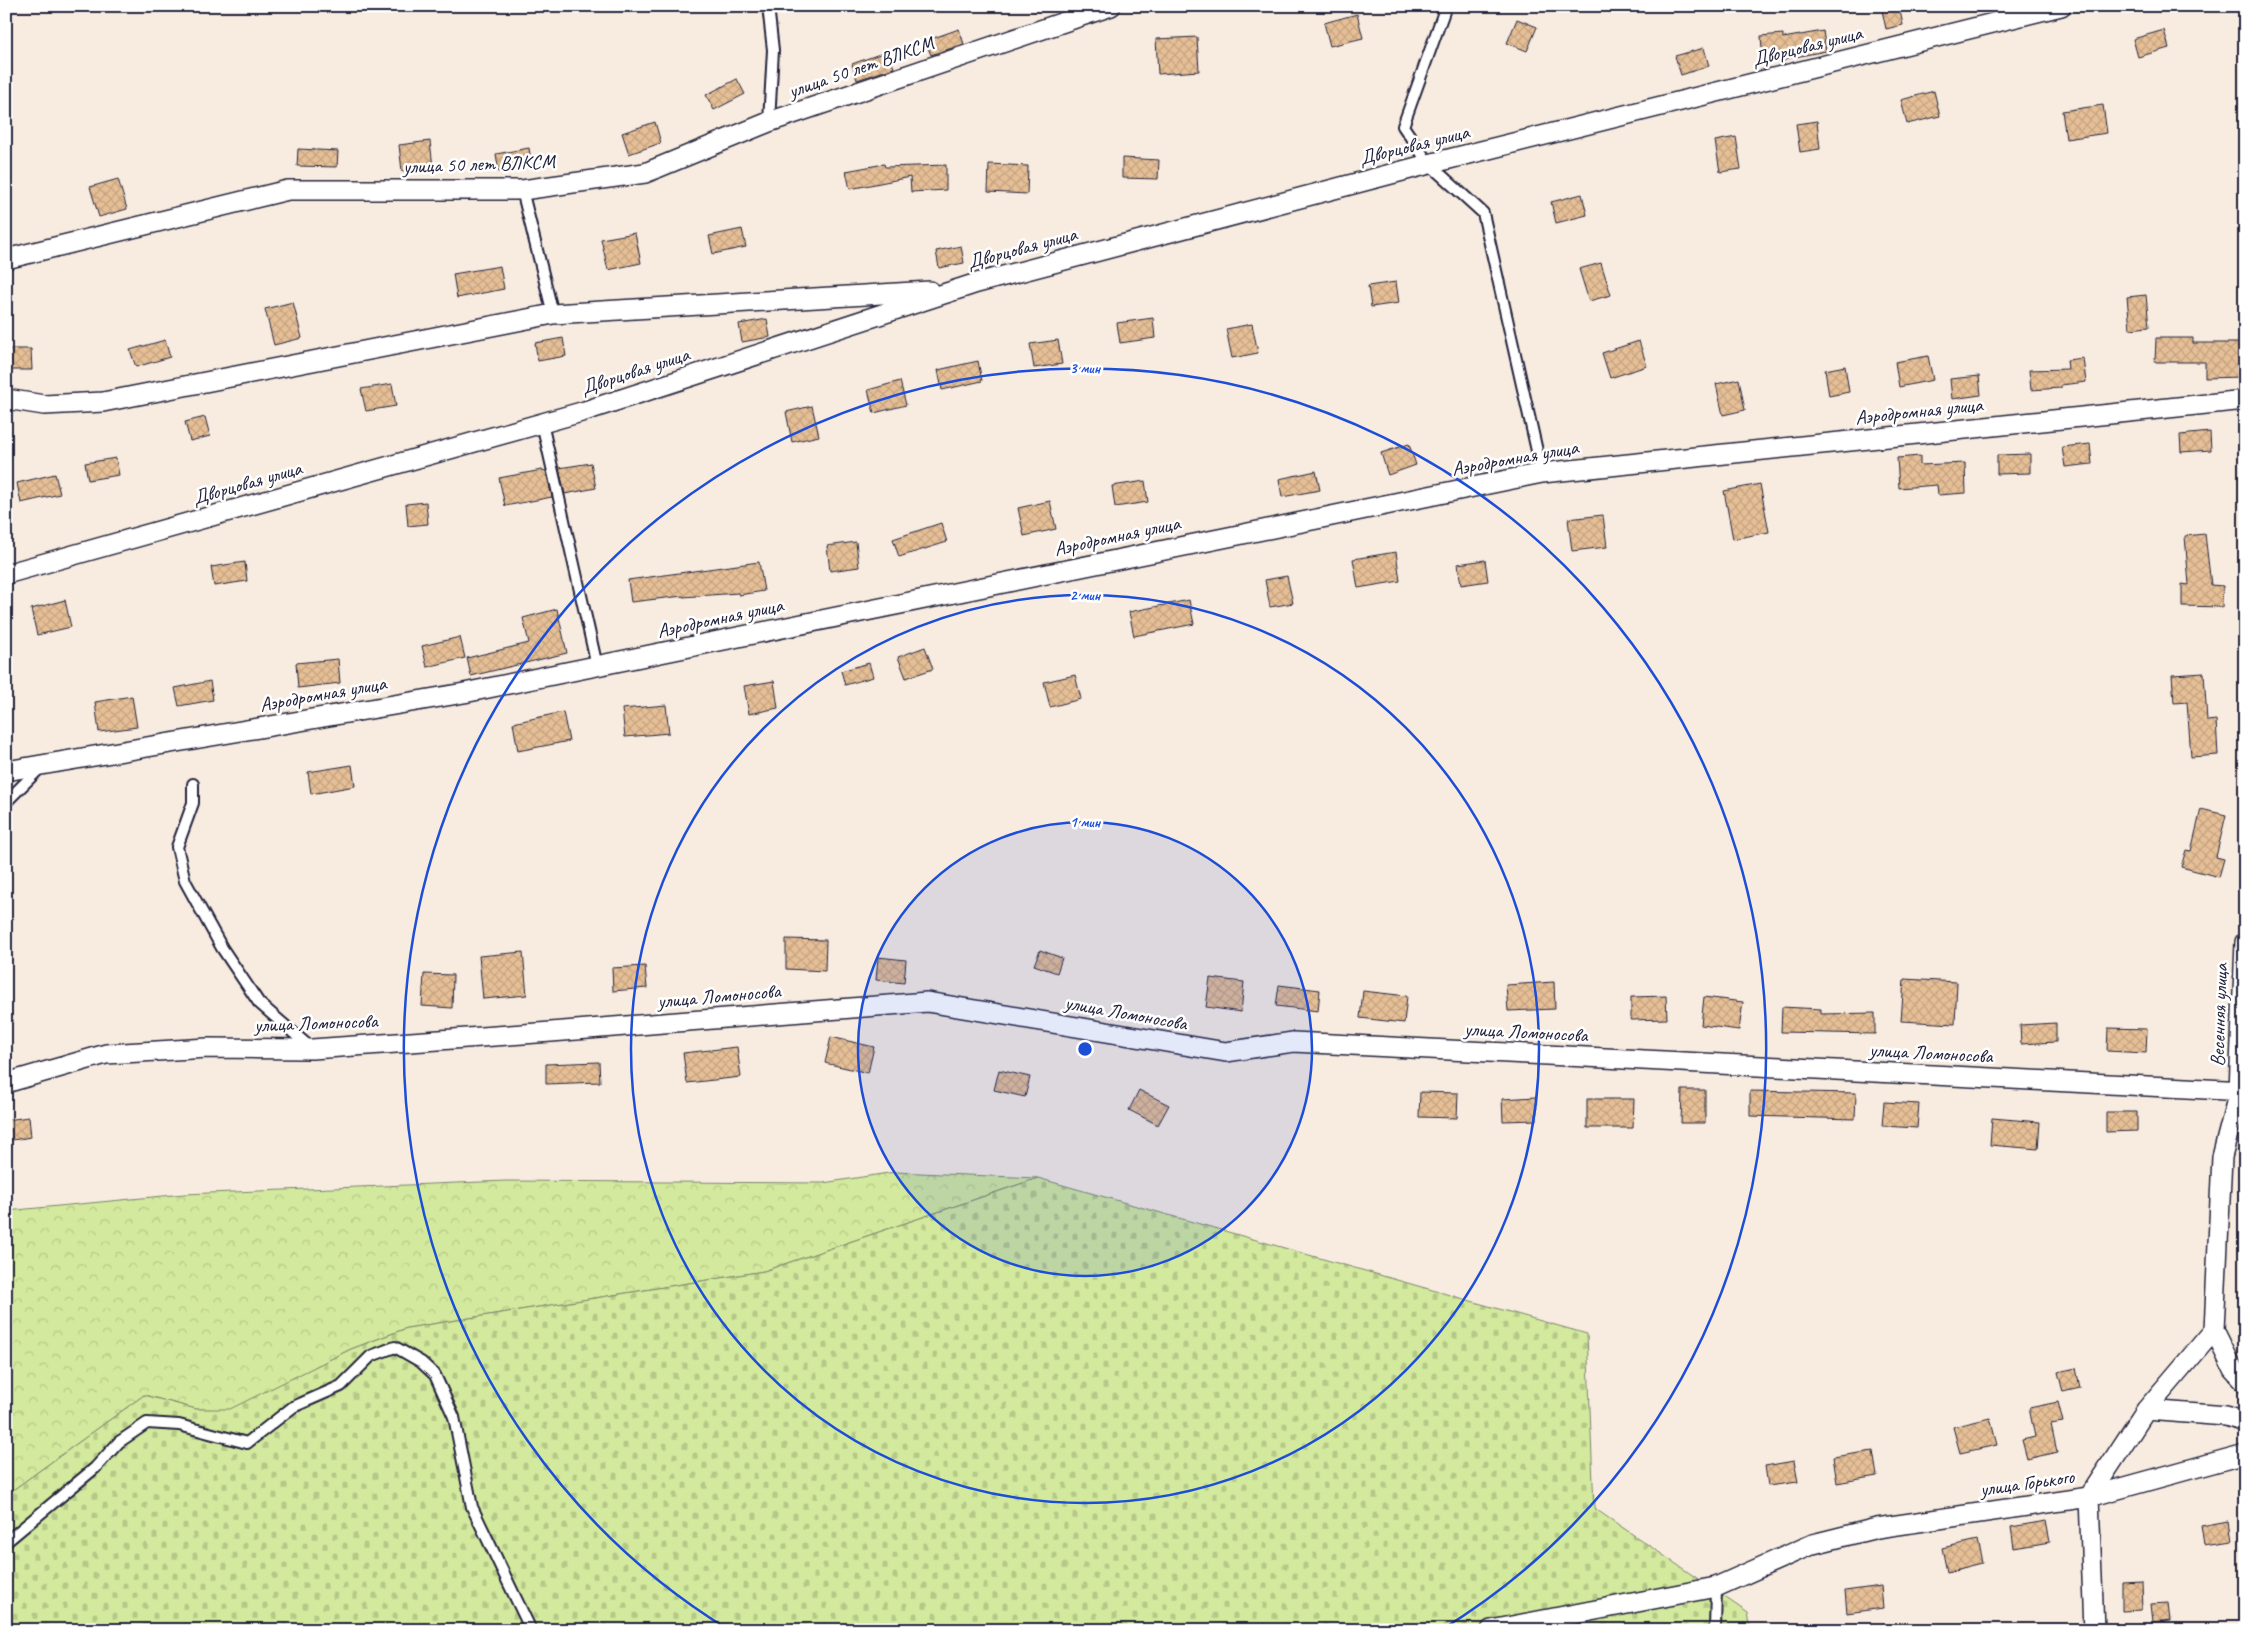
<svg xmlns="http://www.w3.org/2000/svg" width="2251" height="1636" font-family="Caveat,sans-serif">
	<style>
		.forest { fill: url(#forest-crowns); stroke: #7a866c }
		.cemetery { fill: url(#cemetery-stones); stroke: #7a866c }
		.building { fill: url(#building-cross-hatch); stroke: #22223b }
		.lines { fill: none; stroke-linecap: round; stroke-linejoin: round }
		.service-casing { stroke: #22223b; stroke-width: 14 }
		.minor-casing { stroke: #22223b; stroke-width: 22 }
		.service { stroke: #fff; stroke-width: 10 }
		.minor { stroke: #fff; stroke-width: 19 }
		.ring { fill: none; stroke: #1d4ed8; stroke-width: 2.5 }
		.labels { text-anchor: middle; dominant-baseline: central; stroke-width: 5; stroke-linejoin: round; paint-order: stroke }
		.street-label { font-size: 20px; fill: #22223b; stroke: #fff }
		.centre { fill: #1d4ed8; stroke: #fff; stroke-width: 2.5 }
		.ring-label { font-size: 15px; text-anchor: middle; font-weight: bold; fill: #1d4ed8; stroke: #fff; stroke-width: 5; stroke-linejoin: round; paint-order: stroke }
	</style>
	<defs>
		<pattern id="forest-crowns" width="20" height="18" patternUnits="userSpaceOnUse" patternTransform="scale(1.25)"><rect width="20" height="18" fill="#d3e99d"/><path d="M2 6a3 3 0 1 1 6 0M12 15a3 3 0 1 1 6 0" fill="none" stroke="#b5c888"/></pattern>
		<pattern id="cemetery-stones" width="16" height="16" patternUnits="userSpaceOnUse" patternTransform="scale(1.25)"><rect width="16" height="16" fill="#d3e99d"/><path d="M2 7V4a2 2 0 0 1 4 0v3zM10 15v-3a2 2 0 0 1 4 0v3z" fill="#b5c888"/></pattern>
		<pattern id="building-cross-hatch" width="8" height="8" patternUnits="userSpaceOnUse" patternTransform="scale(1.25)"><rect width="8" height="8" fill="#e6bf96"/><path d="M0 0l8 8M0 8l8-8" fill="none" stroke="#c5a482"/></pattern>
	</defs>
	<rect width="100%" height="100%" fill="#f8ece0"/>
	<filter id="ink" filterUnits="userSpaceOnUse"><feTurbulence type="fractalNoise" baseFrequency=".02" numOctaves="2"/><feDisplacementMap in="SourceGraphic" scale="10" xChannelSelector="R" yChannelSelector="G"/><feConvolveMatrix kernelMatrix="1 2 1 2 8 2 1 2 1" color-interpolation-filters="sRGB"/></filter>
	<g filter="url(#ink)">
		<path class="forest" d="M895,1172L1038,1178L764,1271L407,1328L351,1349L230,1410L196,1409L144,1395L6,1495V1211L184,1194L506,1181L823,1183Z"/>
		<path class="cemetery" d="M1038,1178L1587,1334L1594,1508L1748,1613L1751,1630H6V1495L144,1395L196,1409H230L351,1349L407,1328L764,1271Z"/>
		<path class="building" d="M1881,6H1899L1903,25L1886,29Z
			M1357,14L1363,38L1330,46L1324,23Z
			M1517,19L1537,27L1527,51L1507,43Z
			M959,29L964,44L931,55L925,41Z
			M2164,30L2169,48L2138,57L2133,39Z
			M1823,31L1826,51L1785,59V61L1763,63L1761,36L1783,34V38Z
			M1197,37L1199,71L1158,74L1156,39Z
			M1704,48L1709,66L1681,75L1675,56Z
			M888,51L894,68L857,80L852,64Z
			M737,79L745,94L714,110L706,95Z
			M1934,91L1940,116L1907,124L1901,100Z
			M2103,105L2107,133L2066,139L2062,111Z
			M1817,121L1820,149L1800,152L1796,124Z
			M655,122L661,143L629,154L622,133Z
			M1736,137L1741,169L1720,172L1715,141Z
			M430,141L433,167L402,171L399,145Z
			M529,148L532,166L499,172L496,154Z
			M298,149L338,151L337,167L297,166Z
			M1122,158L1159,160L1158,179L1122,178Z
			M884,164L885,167L946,165V190L911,192L910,177L850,189L846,171Z
			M989,164L1028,166L1027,194L988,192Z
			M118,179L127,209L99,217L90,187Z
			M1582,194L1587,215L1556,223L1551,202Z
			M742,229L746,247L713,254L709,236Z
			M635,233L641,263L608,270L601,239Z
			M961,246L964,263L939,268L936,251Z
			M1601,263L1611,295L1589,301L1579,269Z
			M500,266L504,289L457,298L453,274Z
			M1396,282L1399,303L1371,307L1368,286Z
			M2146,295L2149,327L2130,329L2127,297Z
			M293,302L302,338L274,345L265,309Z
			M1153,318L1155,338L1120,343L1117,323Z
			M767,319L770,337L742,342L739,324Z
			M1252,324L1258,353L1232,358L1226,329Z
			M563,338L566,356L538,361L535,343Z
			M2156,338H2193V343H2243L2242,377L2205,378V362H2155Z
			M165,340L170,357L136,367L130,350Z
			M1058,340L1062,364L1034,368L1030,344Z
			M1639,341L1647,366L1610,378L1602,353Z
			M6,349H31L32,370H6Z
			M1928,356L1933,380L1899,387L1895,362Z
			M2083,358L2086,382L2061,385V388L2031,390L2029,370L2068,369L2067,360Z
			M978,361L982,381L942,390L938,370Z
			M1845,366L1849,392L1829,396L1825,370Z
			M1979,376L1981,395L1952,399L1950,379Z
			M1739,379L1745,410L1723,415L1716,384Z
			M900,381L906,405L874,413L868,390Z
			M392,384L396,406L366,411L361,389Z
			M812,406L819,436L792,442L786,412Z
			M205,417L210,436L190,441L185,422Z
			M2210,432L2211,450L2181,452L2180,435Z
			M1409,444L1416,465L1388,475L1381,453Z
			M2090,444L2092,464L2065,467L2062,447Z
			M2030,454V473L1997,474V455Z
			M1920,456V465L1965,463L1966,493L1938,495L1937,485L1899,488L1897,458Z
			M116,458L119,475L88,480L85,463Z
			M591,463L596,488L565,494L559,468Z
			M542,470L546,471L552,497L505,506L499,478Z
			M1316,471L1320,490L1282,497L1279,479Z
			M55,474L60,494L21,503L17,483Z
			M1145,481L1148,502L1115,507L1112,486Z
			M1760,484L1769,532L1733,539L1724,491Z
			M1050,501L1056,529L1024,536L1018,508Z
			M426,502L428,524L408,526L406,504Z
			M1603,515L1607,547L1572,551L1568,519Z
			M941,523L947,542L899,557L893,539Z
			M2205,534L2211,585L2223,586L2222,607L2182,606V584L2189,585L2185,536Z
			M856,542L859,567L830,571L827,546Z
			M1396,552L1400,581L1358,588L1353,559Z
			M1485,560L1488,581L1461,585L1458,564Z
			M245,562L247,581L214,586L211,567Z
			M759,562L764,591L739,595L738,593L683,597V596L631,602L628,580Z
			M1287,576L1293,603L1270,607L1265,580Z
			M65,600L71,627L37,635L31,609Z
			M1189,600L1194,624L1134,636L1129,612Z
			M557,609L567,653L471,676L467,658L529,643L523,618Z
			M460,637L465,658L427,667L422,646Z
			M925,647L933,669L906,678L898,657Z
			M338,659L340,683L298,688L296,663Z
			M869,663L873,677L845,685L841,671Z
			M2204,673L2207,721L2216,720L2218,755L2191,757L2187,702L2174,703L2172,675Z
			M1075,675L1081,699L1050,707L1044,682Z
			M210,681L213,700L179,706L175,688Z
			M774,681L778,708L749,714L744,686Z
			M132,696L137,727L99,732L95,702Z
			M666,705L669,733L625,737L622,709Z
			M563,712L569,741L518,751L513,723Z
			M352,765L355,786L311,794L308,772Z
			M2201,809L2226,815L2216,857L2224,859L2219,877L2181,867L2186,850L2191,851Z
			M786,939L826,940L825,971L786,969Z
			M1040,950L1062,958L1057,973L1034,965Z
			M523,952L527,995L483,999L479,956Z
			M878,957L906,960L904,983L876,980Z
			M645,966L647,988L613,991L612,968Z
			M424,974L453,975L452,1008L422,1006Z
			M1210,978L1244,982L1241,1012L1206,1007Z
			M1904,979L1957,982L1955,1024L1901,1021Z
			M1554,982L1555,1009L1508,1011L1506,985Z
			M1279,985L1320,990L1318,1011L1276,1006Z
			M1363,991L1407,996L1404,1023L1360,1018Z
			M1666,996L1667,1019L1631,1020V997Z
			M1704,997L1743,1002L1739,1030L1701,1025Z
			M1782,1007L1821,1009V1014L1875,1013V1034L1781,1032Z
			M2056,1023V1042L2021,1044L2020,1025Z
			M2108,1028L2147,1029L2146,1053L2107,1051Z
			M831,1037L874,1047L868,1073L825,1063Z
			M737,1047L741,1077L687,1083L683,1053Z
			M599,1062L600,1082L546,1084V1064Z
			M999,1070L1030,1077L1025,1097L994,1090Z
			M1139,1090L1169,1105L1158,1125L1129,1110Z
			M1682,1090H1705V1123H1681Z
			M1750,1091L1856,1093L1855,1119L1750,1116Z
			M1420,1092L1458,1093L1457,1118L1419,1117Z
			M1536,1097L1537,1120L1503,1121L1502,1099Z
			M1587,1099H1634L1633,1128H1587Z
			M1884,1102L1919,1104L1917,1128L1882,1126Z
			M2106,1112H2137V1131L2106,1132Z
			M29,1117L31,1137L6,1141V1120Z
			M1992,1118L2040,1122L2038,1149L1990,1145Z
			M2076,1368L2080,1388L2063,1392L2058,1372Z
			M2058,1402L2063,1422L2051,1424L2057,1452L2027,1459L2022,1440L2035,1437L2029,1408Z
			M1990,1418L1997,1445L1960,1453L1953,1427Z
			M1873,1451L1877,1476L1837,1483L1833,1457Z
			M1794,1461L1798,1482L1768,1486L1765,1466Z
			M2046,1521L2050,1542L2014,1548L2011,1527Z
			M2228,1521L2231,1540L2204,1544L2201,1526Z
			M1977,1540L1982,1563L1947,1572L1942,1548Z
			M2141,1581L2142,1610L2122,1611V1582Z
			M1881,1586L1883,1608L1847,1613L1845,1591Z
			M2168,1604L2170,1621L2154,1623L2152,1605Z"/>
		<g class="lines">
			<defs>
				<path id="service" d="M768,6L773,50L769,122
					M1446,6L1403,126L1429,164L1483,213L1542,473
					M522,190L553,314
					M542,423L597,666
					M193,784V803L177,847L185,881L222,948L259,1003L311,1048
					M6,802L40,768
					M6,1542L95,1468L119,1442L147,1423L179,1425L247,1443L293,1407L341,1386L371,1356L395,1347L421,1362L435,1375L454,1417L472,1507L531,1630
					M1715,1630L1716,1587"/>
				<path id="minor" d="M6,259L288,190H522L645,173L769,122L1111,6
					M6,399L44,405L103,402L553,314L930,291
					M6,574L585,411L977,283L1429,164L2061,6
					M6,771L464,693L1542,473L2245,400
					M2245,942L2239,1091L2222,1157L2214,1330L2233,1369L2245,1382
					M6,1083L106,1054L208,1048L312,1049L551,1032L927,1002L1226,1052L1293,1042L2245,1091
					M2146,1410L2226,1416L2245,1422
					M2089,1497L2146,1410L2214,1330
					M2089,1497L2094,1630
					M1491,1630L1716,1587L1813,1544L1877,1528L2089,1497L2245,1454"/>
			</defs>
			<use href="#service" class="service-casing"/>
			<use href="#minor" class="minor-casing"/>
			<use href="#service" class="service"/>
			<use href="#minor" class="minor"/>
		</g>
	</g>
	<circle cx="1085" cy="1049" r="227" fill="#1d4ed8" fill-opacity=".12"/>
	<g class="ring">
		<circle cx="1085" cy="1049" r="227"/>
		<circle cx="1085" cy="1049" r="454"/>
		<path d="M729 1630A681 681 0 1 1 1441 1630"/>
	</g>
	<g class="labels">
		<g class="street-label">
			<text transform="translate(1807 46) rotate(-14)">Дворцовая улица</text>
			<text transform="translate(861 67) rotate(-19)">улица 50 лет ВЛКСМ</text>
			<text transform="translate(1414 145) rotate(-14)">Дворцовая улица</text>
			<text transform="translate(479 164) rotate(-2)">улица 50 лет ВЛКСМ</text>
			<text transform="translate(1022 248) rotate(-15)">Дворцовая улица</text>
			<text transform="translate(635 371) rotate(-18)">Дворцовая улица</text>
			<text transform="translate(1919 411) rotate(-6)">Аэродромная улица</text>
			<text transform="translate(1515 458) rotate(-10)">Аэродромная улица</text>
			<text transform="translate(247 483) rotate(-16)">Дворцовая улица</text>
			<text transform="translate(1117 536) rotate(-12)">Аэродромная улица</text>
			<text transform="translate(720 618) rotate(-12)">Аэродромная улица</text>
			<text transform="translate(323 694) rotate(-10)">Аэродромная улица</text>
			<text transform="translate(719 996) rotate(-5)">улица Ломоносова</text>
			<text transform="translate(1126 1013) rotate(10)">улица Ломоносова</text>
			<text transform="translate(2219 1015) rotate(-88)">Весенняя улица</text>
			<text transform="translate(316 1023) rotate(-2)">улица Ломоносова</text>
			<text transform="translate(1526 1032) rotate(3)">улица Ломоносова</text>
			<text transform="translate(1931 1053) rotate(3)">улица Ломоносова</text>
			<text transform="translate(2027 1483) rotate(-8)">улица Горького</text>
		</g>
	</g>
	<circle cx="1085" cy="1049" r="8" class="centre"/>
	<g class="ring-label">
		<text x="1085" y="373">3 мин</text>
		<text x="1085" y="600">2 мин</text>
		<text x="1085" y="827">1 мин</text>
	</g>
	<rect width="2251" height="1636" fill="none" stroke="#fff" stroke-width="25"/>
	<rect x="12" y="12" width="2226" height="1611" fill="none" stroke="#22223b" stroke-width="2" filter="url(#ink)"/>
</svg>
